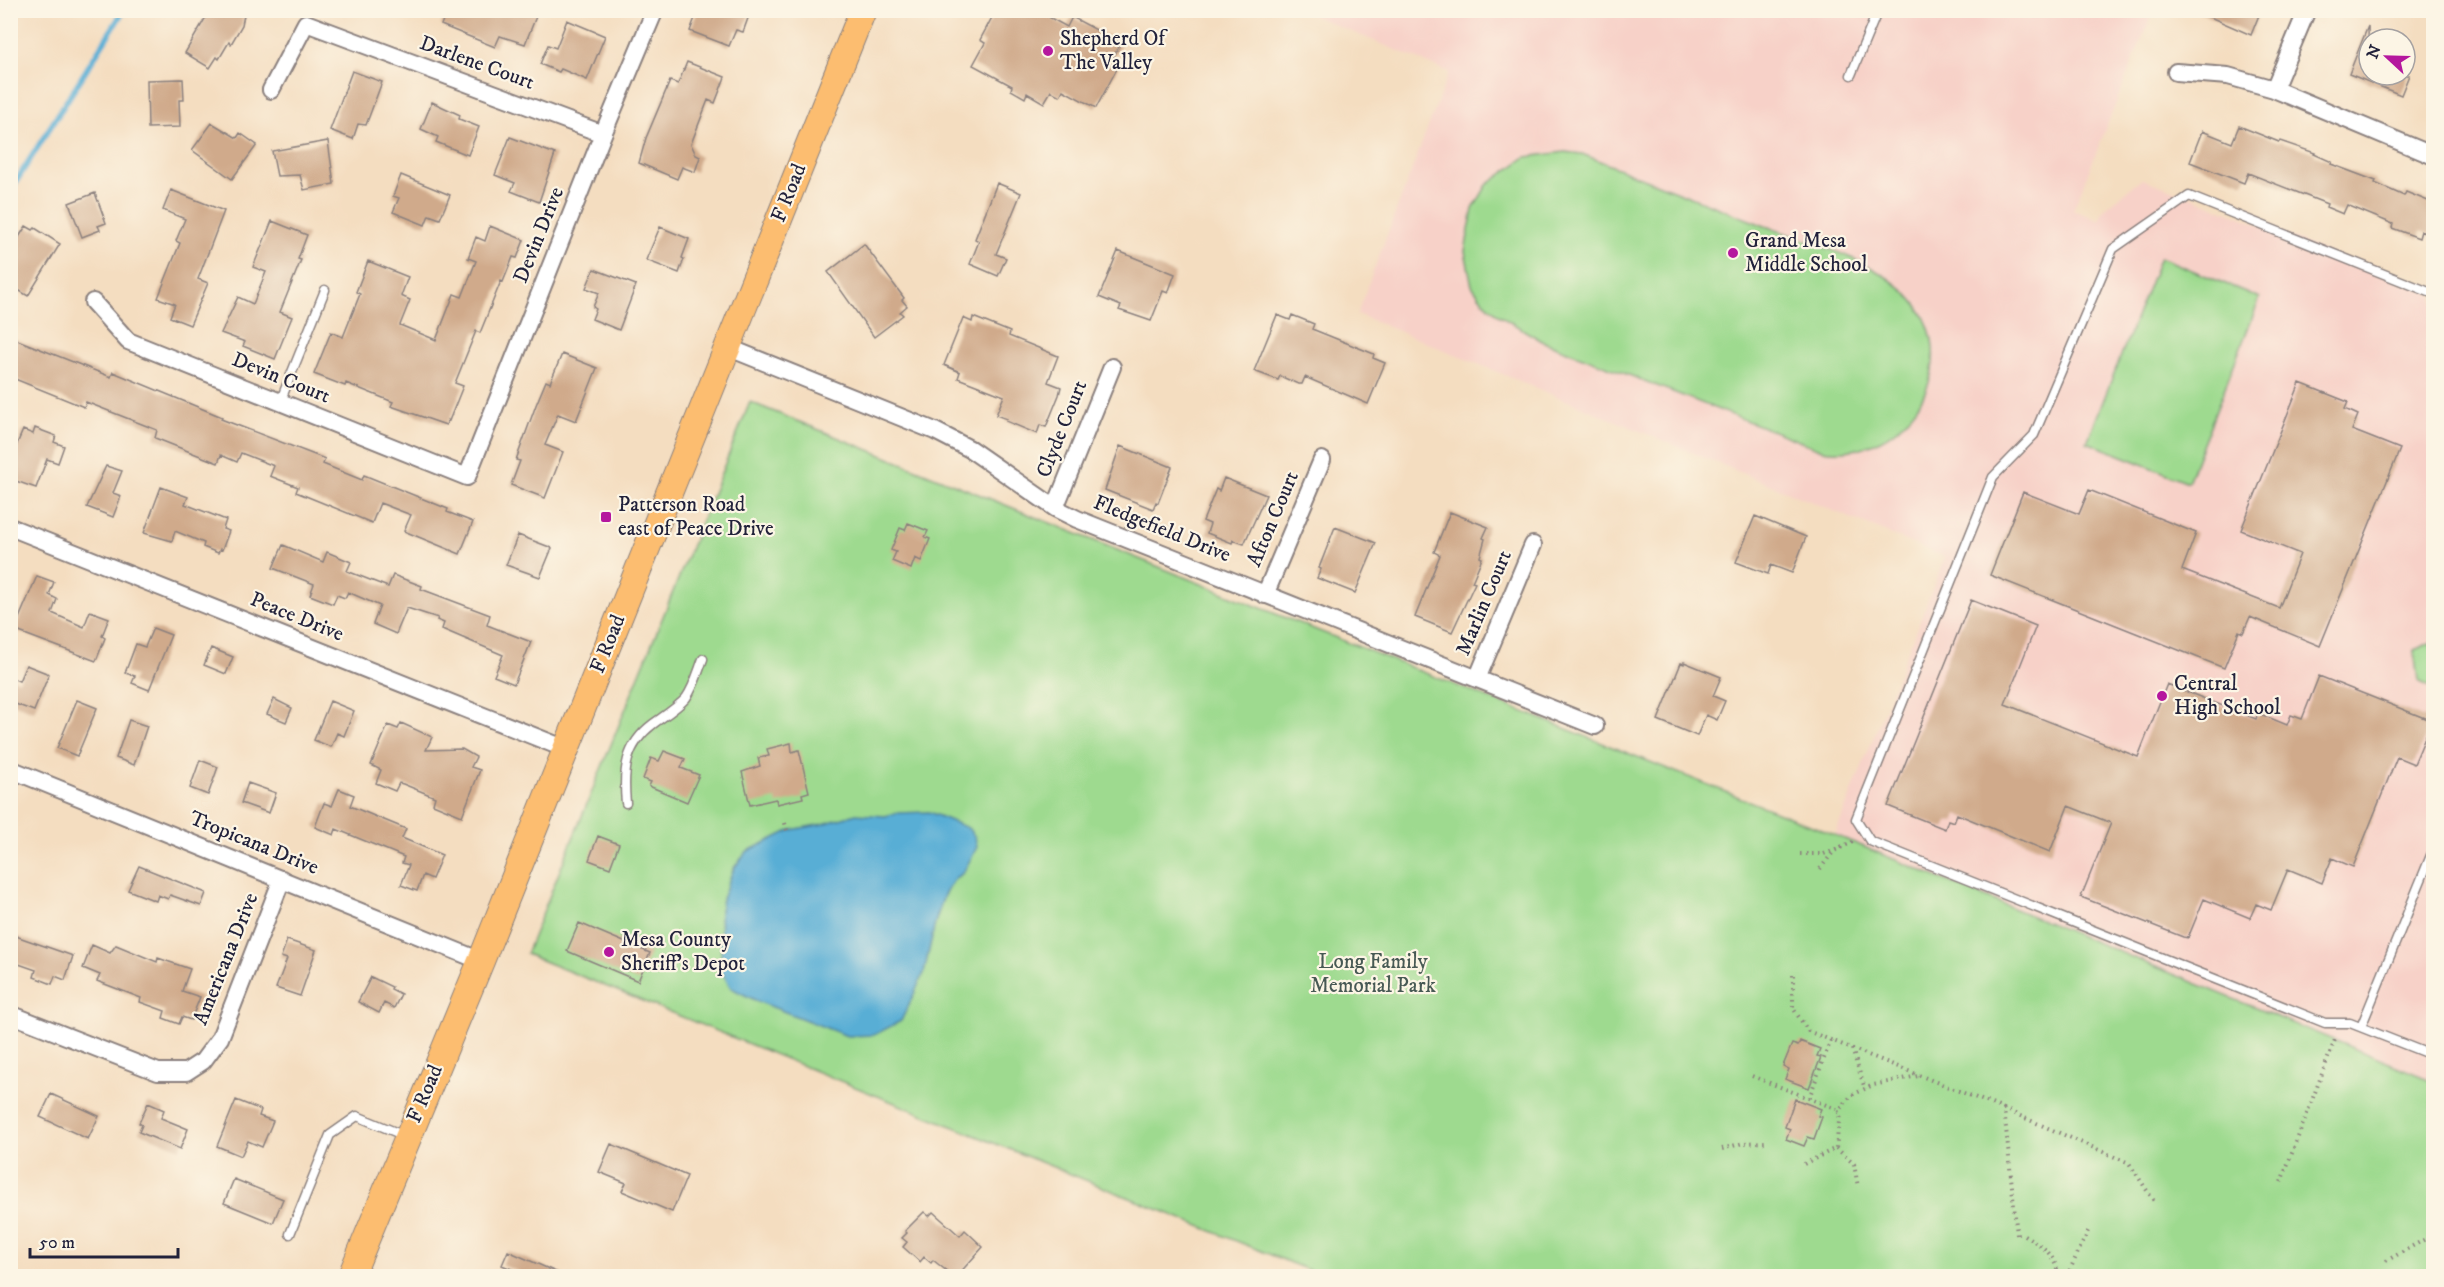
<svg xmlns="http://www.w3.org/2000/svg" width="2444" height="1287" font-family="'IM FELL DW Pica',serif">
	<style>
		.built { fill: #f7d1c8 }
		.green { fill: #9eda8f; stroke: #607e65; stroke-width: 1.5 }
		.water { fill: #58aed5; stroke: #3d6888; stroke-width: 1.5 }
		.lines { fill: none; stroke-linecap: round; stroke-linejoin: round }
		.stream { stroke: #58aed5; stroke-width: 6 }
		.building { fill: #d0aa8b }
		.service-casing { stroke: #8b807e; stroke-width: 11 }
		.minor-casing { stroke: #8b807e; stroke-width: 20 }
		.primary-casing { stroke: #8b807e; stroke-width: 28 }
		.path { stroke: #8b807e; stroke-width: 4; stroke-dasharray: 1.5 4.5; stroke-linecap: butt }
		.service { stroke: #fff; stroke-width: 8 }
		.minor { stroke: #fff; stroke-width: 16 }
		.primary { stroke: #fcbd6f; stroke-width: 26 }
		.poi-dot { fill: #b5179e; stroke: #fcf5e5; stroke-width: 2 }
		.labels { text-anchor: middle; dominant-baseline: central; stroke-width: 4.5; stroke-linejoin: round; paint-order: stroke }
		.poi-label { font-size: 21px; fill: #22223b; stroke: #fcf5e5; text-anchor: start }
		.street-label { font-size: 21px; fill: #22223b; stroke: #fcf5e5 }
		.park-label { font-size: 21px; fill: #475954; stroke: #fcf5e5 }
	</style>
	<rect width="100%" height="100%" fill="#fcf5e5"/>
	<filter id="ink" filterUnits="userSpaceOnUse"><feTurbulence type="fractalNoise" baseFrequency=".0167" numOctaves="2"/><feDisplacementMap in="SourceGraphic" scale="12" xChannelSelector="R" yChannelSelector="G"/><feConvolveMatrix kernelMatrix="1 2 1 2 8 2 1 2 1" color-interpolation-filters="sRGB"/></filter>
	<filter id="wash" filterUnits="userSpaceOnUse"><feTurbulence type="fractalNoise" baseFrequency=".008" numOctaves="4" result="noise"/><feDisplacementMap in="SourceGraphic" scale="24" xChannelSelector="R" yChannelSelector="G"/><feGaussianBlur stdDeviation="1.35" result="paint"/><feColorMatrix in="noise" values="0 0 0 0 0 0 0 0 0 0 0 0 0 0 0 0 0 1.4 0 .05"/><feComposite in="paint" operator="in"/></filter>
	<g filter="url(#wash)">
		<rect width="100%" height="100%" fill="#f4ddc0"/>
		<path class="built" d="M1302,11H2153L2073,210L2099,220L2104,209L2142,179L2189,196L2433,295V1081L1835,835L1945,557L1357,314L1449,72Z"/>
		<path class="green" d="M1565,152L1582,154C1640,177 1697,200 1755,222C1807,243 1884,259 1918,307C1964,373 1899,463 1822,450L1544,342L1498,315L1483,301L1472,286L1465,251L1473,209L1487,185L1526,157Z
			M2160,257L2260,298L2188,482L2087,442Z
			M750,402L1276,614L1835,835L2433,1081V1276H1323L526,954Z
			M2433,642V688L2418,681L2414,650Z"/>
		<path class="water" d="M929,812L968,828L975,837L977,847L963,873L955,878L944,895L935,923L924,973L901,1021L874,1035L847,1036L757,1001L731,988L722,972L720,910L722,899L734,868L746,852L791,830L823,824L856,814L885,816L897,813Z"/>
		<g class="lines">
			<path class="stream" d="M10,191L124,10"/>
		</g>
		<g id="blocks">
			<path class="building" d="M210,10H233L244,15L242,25L231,44L229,42L219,59L217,57L210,68L185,53Z
				M447,10H528L537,14L525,44L500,36L495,47L441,25Z
				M698,10H751L743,32L736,30L729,46L690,31Z
				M996,10H1036L1067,27L1072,17L1121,43L1112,59L1119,65L1096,108L1063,90L1060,96L1051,91L1044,103L1027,93L1025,98L1011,90L1012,86L973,65L985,43L980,40Z
				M2194,10H2261L2251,35Z
				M567,20L605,36L587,80L561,69L559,72L540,64L548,45L556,48Z
				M2368,26L2369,75H2409L2401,95L2349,74Z
				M687,62L725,77L715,103L708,100L691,144L696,155L700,157L695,172L682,167L677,179L639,163L646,138L670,81L678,84Z
				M352,71L382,82L366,125L358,124L353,139L330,130Z
				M183,79L184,100H179L180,127L148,128L147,80Z
				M432,102L460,115L459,119L479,127L468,155L436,142L438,137L421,129Z
				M212,123L237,138L240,133L257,145L232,179L192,150Z
				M2239,126L2279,142L2280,141L2315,153L2314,154L2332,162L2331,164L2376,181L2375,183L2404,196L2406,192L2433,203V236L2421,231L2419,238L2392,228L2393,224L2347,205L2343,214L2326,207L2327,204L2248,173L2244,183L2190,162L2202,131L2232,143Z
				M510,137L555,154L539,202L511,191L515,183L495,175Z
				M328,141L334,184L304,190L300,175L277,176L272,151Z
				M401,175L450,195L440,219L429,215L425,225L393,212L399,198L393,196Z
				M997,183L1021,193L996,254L1006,258L998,276L970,264L979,241L975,239Z
				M171,190L224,211L198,279L208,283L190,325L170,317L175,304L158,298L180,243L176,241L185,219L163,210Z
				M95,193L106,223L98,226L100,230L82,237L69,203Z
				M272,221L307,235L298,259L301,260L280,312L292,317L275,359L243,346L245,342L221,333L238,297L253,304L266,272L253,267Z
				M26,226L33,230L35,228L60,244L28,296L10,285V251Z
				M490,226L524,240L517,258L513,257L503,282L501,281L480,333L476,331L455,383L463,386L449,421L448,420L446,425L391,406L393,402L346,383L345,386L314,374L331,332L343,337L360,294L356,292L368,261L408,277L401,296L410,300L400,325L436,340L454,294L462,297L476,261L468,258L476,237L485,241Z
				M660,227L689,239L682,258L684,259L679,273L646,260Z
				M864,244L904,298L902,300L907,306L900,312L903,315L874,337L828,272Z
				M1118,251L1175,274L1168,293L1163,291L1151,321L1119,310L1121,306L1099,297Z
				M594,269L636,285L619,330L592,319L596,309L593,307L599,293L586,288Z
				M1277,315L1290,320L1292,315L1314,324L1312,329L1374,354L1373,358L1385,363L1368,404L1305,377L1302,384H1298L1280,376L1278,380L1254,371Z
				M973,317L1010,332L1009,336L1058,356L1048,382L1061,387L1059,395L1046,427L1040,425L1037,434L1006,421L1007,419L996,415L1004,396L958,378L960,372L944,365L963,318L972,322Z
				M10,337L111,377L113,372L222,417L221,419L325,459L323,464L362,480L364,475L448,509L447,512L473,522L460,554L404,531L411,515L380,503L372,523L296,492L298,487L270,476L274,466L241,453L237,462L221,455L218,463L155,438L157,430L86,402L84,407L10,377Z
				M562,354L597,368L576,421L558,414L545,445L563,452L545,498L511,485L520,461L516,460L536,405L546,381L550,383Z
				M2300,383L2348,402L2345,409L2358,415L2352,430L2400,449L2320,646L2250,617L2243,633L2239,631L2224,668L1990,575L2023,492L2079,514L2089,490L2196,533L2182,570L2279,608L2300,554L2241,530Z
				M35,428L56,436L54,442L64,446L58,463L47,459L36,488L10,479V450L14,451L23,430L33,434Z
				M1120,446L1172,467L1158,503L1156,502L1153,509L1105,490Z
				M106,466L122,471L113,493L121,496L113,517L87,507Z
				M1224,478L1266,495L1244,544L1233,540L1232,543L1207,533L1210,524L1203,521L1216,489L1219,491Z
				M161,487L188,497L185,504L226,520L223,529L229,531L222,550L220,549L218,553L203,547L204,543L175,531L172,541L144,533Z
				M1450,512L1488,527L1483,538L1485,539L1480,557L1482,558L1472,582L1475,583L1452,632L1415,617L1440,555L1434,552Z
				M1755,516L1806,537L1792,573L1771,565L1768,574L1736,562Z
				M908,523L928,531L925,537L930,539L921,561L915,558L911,569L892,561L896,552L891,550L900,528L905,530Z
				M1335,527L1376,543L1355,593L1317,578L1321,569L1319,568Z
				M518,535L552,548L540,577L506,565Z
				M283,545L323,562L327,552L351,562L347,571L388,587L393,575L422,586L421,589L490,615L487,625L531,642L514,684L494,676L503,655L442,629L444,623L437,620L438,618L407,608L396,634L373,624L380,606L348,592L345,598L337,595L333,604L310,595L314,584L273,568Z
				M37,576L54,582L49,595L57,599L52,613L84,627L90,611L109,618L102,636L105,638L96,661L14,630Z
				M1971,600L2036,626L2005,704L2138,757L2167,684L2256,719L2258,713L2287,725L2291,715L2302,719L2319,676L2432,721L2414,764L2397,757L2353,867L2332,858L2322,883L2288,869L2271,910L2256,904L2250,918L2204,899L2188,938L2183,937L2081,897L2111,823L2068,806L2050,852L1957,814L1954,822L1948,820L1945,829L1888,806Z
				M153,628L171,635L149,690L132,683L135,676L125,673L136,644L145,647Z
				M211,648L233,657L226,674L204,665Z
				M1684,662L1721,677L1713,696L1725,701L1717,720L1706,715L1697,736L1658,720L1681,663L1684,664Z
				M26,665L49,674L34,711L10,702V677L19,681Z
				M274,699L292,708L286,722L267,714Z
				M77,700L97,708L77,756L57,748Z
				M330,701L354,711L344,736L337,733L331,747L314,740Z
				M129,720L147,726L134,765L116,758Z
				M401,723L432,737L426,750L462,749L476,757L471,767L480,770L462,816L433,804L435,797L403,784L399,783L395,791L376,783L381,770L371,765L388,725L398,729Z
				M791,743L792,752L799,750L809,792L802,794L803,798L777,804L776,799L750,805L742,772L760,766L758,758L769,756L767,749Z
				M664,751L685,759L681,768L699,775L687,802L649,786L651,782L643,779L651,758L659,761Z
				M200,760L218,767L208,795L190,788Z
				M248,783L276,793L269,813L241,803Z
				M339,789L354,795L350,806L406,829L402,838L442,855L432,879L423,875L417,891L401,885L409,865L402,863L404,857L336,829L334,835L315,827L324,803L332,806Z
				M598,836L619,844L610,868L589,860Z
				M139,866L206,893L201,906L170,895L168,899L158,895L156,901L128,890Z
				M579,923L650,953L638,981L567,951Z
				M10,934L73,956L65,980L55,976L52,984L34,977L36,970L10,961Z
				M287,940L316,950L300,996L276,988L287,959L281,957Z
				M92,945L110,953L116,945L157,962L158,958L190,969L182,991L200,997L191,1020L182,1017L179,1024L163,1018L165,1011L140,1002L141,998L97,981L100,975L83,968Z
				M371,977L392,987L391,989L401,994L394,1008L384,1003L379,1013L358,1002Z
				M1800,1041L1820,1049L1817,1056L1821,1057L1809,1088L1785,1079L1789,1069L1783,1066L1792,1044L1798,1046Z
				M51,1094L99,1116L88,1139L40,1117Z
				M1795,1099L1821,1109L1818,1116L1822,1117L1814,1139L1808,1137L1804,1146L1786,1139L1790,1129L1785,1127Z
				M236,1100L261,1110L259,1116L273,1121L262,1147L248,1141L241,1156L217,1146Z
				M148,1103L164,1110L161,1118L188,1129L180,1149L139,1132L142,1125L139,1123Z
				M611,1144L687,1176L672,1212L622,1191L626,1183L599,1172Z
				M234,1179L283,1199L273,1223L224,1203Z
				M924,1212L929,1216L933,1212L960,1236L965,1230L983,1247L957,1276H953L933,1260L931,1263L924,1257L920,1262L903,1247L907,1242L902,1238L907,1233L905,1231Z
				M508,1251L565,1276H528L502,1265Z"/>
		</g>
	</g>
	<g filter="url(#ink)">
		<use href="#blocks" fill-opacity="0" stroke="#8b807e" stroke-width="1.5"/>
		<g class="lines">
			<defs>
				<path id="service" d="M1851,75L1878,10
					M2434,294L2189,196L2113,249L2034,435L1993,477L1856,819L1870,841L2325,1023H2350L2434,1056
					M280,402L325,290
					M626,803C623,771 625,745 653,724C664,716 677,708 686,698C694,687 698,672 703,659
					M2361,1027L2434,848
					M290,1234L330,1135L357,1116L405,1136"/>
				<path id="minor" d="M2176,72L2228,76L2274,89L2434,156
					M2274,89L2307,10
					M271,90L306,23L603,134
					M93,302L128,341L467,477L603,134L655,10
					M727,347L935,431L970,449L1055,508L1077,519L1595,726
					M1055,508L1112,367
					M10,527L566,749
					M1265,595L1322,460
					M1477,679L1533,545
					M10,769L481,961
					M10,1014L158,1072H186L203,1061L220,1038L282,879"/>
				<path id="primary" d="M351,1276L481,961L863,10"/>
			</defs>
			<use href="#service" class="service-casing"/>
			<use href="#minor" class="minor-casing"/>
			<use href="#primary" class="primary-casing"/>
			<path class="path" d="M785,823L788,834
				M1800,854H1824L1855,841L1834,851L1820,869
				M1793,975V1008L1808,1031L2004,1109
				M1852,1049L1865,1089
				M1752,1076L1839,1110L1852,1095L1873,1085L1918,1076
				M1809,1098L1831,1040
				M1836,1148L1854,1164L1858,1187
				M1722,1149L1743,1143L1767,1142
				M1804,1164L1836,1148L1840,1113L1834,1110
				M2281,1182L2336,1037
				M2017,1235L2004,1109L2129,1163L2156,1204
				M2024,1235C2045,1248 2053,1252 2059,1276
				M2386,1261L2427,1238L2434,1231
				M2067,1276L2089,1229"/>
			<use href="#service" class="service"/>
			<use href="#minor" class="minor"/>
			<use href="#primary" class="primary"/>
		</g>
	</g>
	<g class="poi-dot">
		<circle cx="1048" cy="51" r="6"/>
		<circle cx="1733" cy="253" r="6"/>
		<rect x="600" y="511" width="12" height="12" rx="3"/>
		<circle cx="2162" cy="696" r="6"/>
		<circle cx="609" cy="952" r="6"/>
	</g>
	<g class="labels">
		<g class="poi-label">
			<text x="1060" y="39">Shepherd Of<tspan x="1060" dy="24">The Valley</tspan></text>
			<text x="1745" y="241">Grand Mesa<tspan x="1745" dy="24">Middle School</tspan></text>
			<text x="618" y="505">Patterson Road<tspan x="618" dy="24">east of Peace Drive</tspan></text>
			<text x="2174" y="684">Central<tspan x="2174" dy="24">High School</tspan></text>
			<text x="621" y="940">Mesa County<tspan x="621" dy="24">Sheriff's Depot</tspan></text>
		</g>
		<g class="street-label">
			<text transform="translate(477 63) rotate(20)">Darlene Court</text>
			<text transform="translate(789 193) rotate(-68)">F Road</text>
			<text transform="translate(539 235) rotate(-68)">Devin Drive</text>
			<text transform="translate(281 378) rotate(22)">Devin Court</text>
			<text transform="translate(1062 429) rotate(-68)">Clyde Court</text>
			<text transform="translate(1273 519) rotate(-67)">Afton Court</text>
			<text transform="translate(1162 529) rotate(22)">Fledgefield Drive</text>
			<text transform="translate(1484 603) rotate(-67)">Marlin Court</text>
			<text transform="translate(297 617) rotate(22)">Peace Drive</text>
			<text transform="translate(608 644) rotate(-68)">F Road</text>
			<text transform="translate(254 843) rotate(22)">Tropicana Drive</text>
			<text transform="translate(226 959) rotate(-68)">Americana Drive</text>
			<text transform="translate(425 1094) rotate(-67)">F Road</text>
		</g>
		<g class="park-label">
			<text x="1373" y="962">Long Family<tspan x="1373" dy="24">Memorial Park</tspan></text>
		</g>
	</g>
	<rect width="2444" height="1287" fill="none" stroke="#fcf5e5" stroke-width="36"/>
	<g transform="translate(2387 57) rotate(292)"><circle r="28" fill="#fcf5e5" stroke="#a5a1a1" stroke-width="1.5"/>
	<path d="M0-4.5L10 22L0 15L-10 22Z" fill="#b5179e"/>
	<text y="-9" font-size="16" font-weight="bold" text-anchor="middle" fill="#22223b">N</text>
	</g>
	<path d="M30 1248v9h148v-9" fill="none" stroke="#22223b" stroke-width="3"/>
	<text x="39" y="1248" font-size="18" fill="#22223b" stroke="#fcf5e5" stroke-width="4.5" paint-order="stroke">50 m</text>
</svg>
